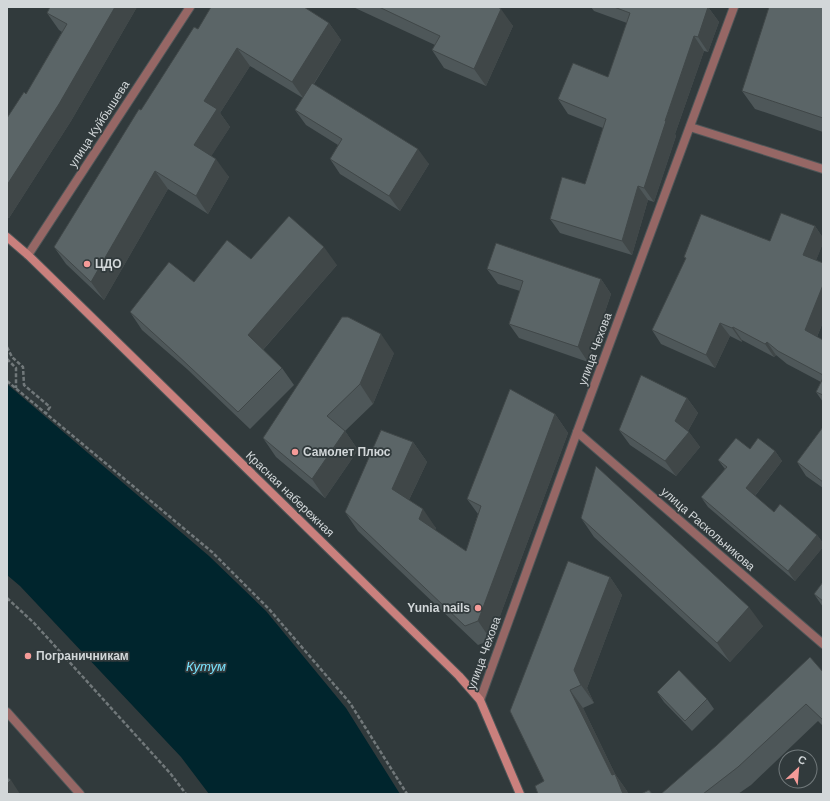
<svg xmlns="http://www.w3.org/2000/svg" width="830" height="801" font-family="Helvetica,sans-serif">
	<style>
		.water { fill: #00252d }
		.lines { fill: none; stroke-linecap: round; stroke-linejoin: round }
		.service-casing { stroke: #4e5658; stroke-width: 10 }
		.minor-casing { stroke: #4e5658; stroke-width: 10 }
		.tertiary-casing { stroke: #4e5658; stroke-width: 10 }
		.secondary-casing { stroke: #4e5658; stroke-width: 10 }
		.path { stroke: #71787a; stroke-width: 2.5; stroke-dasharray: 4 2; stroke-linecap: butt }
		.service { stroke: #966765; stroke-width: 8 }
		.minor { stroke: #966765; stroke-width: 8 }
		.tertiary { stroke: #966765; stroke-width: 8 }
		.secondary { stroke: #ca807d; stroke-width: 8 }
		.wall { fill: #4e5759 }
		.shaded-wall { fill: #404748 }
		.building { fill: #5b6567; stroke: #404748 }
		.poi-dot { fill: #f59b98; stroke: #313a3c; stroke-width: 1.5 }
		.labels { text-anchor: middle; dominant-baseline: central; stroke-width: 3.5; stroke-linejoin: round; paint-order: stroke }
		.street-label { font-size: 12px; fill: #d2d7d9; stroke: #313a3c }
		.poi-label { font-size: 12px; font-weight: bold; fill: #d2d7d9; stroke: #313a3c; text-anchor: start }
		.water-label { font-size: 13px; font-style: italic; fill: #79e3fd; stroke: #313a3c }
	</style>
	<rect width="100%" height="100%" fill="#313a3c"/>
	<path class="water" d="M7,384L209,556L266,611L346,708L400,794H209L181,757L20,586L7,575Z"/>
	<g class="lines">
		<defs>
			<path id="service" d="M690,127L823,169"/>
			<path id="minor" d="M28,255L190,7
				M577,432L823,644"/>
			<path id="tertiary" d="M480,700L577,432L734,7
				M7,712L80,794"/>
			<path id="secondary" d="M7,237L28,255L459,676L480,700L520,794"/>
		</defs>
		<use href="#service" class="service-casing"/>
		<use href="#minor" class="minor-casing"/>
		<use href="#tertiary" class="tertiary-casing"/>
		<use href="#secondary" class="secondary-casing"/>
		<path class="path" d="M7,347L12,357L23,367L24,385L50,407L46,413
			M7,359L16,368V388
			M7,381L212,552L269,609L350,703L407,794
			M7,598L34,623L170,773L186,794"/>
		<use href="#service" class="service"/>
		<use href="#minor" class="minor"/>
		<use href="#tertiary" class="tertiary"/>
		<use href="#secondary" class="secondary"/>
	</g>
	<path class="wall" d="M137,7L71,121L9,218L7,217V118L26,94L62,32L59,30L47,13Z
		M353,7H498L513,26L486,86L444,68L432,50L435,45Z
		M591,7H708L719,22L708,52L704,51L675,134L676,136L654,202L648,200L632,255L560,233L550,219L585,184L603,128L568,114L558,99L608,77L627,23L594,11Z
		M823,7V132L755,109L742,91Z
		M329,23L341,40L314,84L429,164L400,211L340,174L330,159L338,145L306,125L295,110L303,98L250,66L220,113L230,127L211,156L229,177L208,214L168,189L104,300L66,264L54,247L141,110L198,29Z
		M815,226L823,238V243L816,260L823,263V322L817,337L823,340V402L816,392L821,382L787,364L776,355L774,357L742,340V342L730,336L715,368L661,344L652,330L686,259L684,257L770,241Z
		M337,265L263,350L282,368L294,385L250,429L187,369L142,330L130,312L194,282Z
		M487,269L601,279L611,294L588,362L519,338L509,324L520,291L498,284Z
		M394,353L373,404L345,431L358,450L325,498L276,457L263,438Z
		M687,398L698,413L688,431L700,447L676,476L630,445L619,430Z
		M555,414L568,433L491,640L478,645L358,531L345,512L413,442L427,462L409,500L436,528L435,530L466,551L478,514L467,499Z
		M823,427V488L806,476L797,462Z
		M750,449L775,451L782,461L755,496L774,512L817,535L823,543V547L795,581L708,507L701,497L725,469L718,460Z
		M581,518L763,626L730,662L594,537Z
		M610,577L622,595L587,688L594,703L583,708L615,774L627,791L628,794H538L544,781L510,711Z
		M823,582V607L814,594Z
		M823,672V726L818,721L751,785L738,794H661Z
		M657,692L707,699L714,709L692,731L664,702Z"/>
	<path class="shaded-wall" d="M115,7H137L71,121L9,218L7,216V185Z
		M708,7L719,22L708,52L698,37Z
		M501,9L513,26L486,86L474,69Z
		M329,23L341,40L304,99L292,82Z
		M694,36L704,51L675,134L676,136L654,202L644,188L665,121Z
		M237,48L250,66L220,113L230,127L207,163L194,145L204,101Z
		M418,149L429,164L400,211L389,196Z
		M216,159L229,177L208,214L196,196Z
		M155,171L168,189L104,300L91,282Z
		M638,186L648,200L632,255L622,241Z
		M815,226L823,238V243L813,268L803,255Z
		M324,247L337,265L260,353L248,335Z
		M601,279L611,294L588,362L578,347Z
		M823,285V322L814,344L805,330Z
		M720,323L730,336L715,368L706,355Z
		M733,327L742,340V342L732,328Z
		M381,334L394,353L373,404L360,384Z
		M767,342L776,355L774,357L765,344Z
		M687,398L698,413L685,436L675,421Z
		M555,414L568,433L491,640L478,621Z
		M345,431L358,450L325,498L312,479Z
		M689,432L700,447L676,476L665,461Z
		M413,442L427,462L405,508L392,489Z
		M775,451L782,461L753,498L746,488Z
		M423,509L436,528L433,538L419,519Z
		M817,535L823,543V547L795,581L788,571Z
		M610,577L622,595L587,688L594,703L581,685L574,670Z
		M749,607L763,626L730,662L717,643Z
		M570,690L583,708L615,774L627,791L628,794H623L612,775Z
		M11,780L20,794H7V784Z"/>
	<path class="building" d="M50,7H115L59,104L7,185V118L24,92L26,94L67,24L47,13Z
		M211,7H304L329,23L292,82L237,48L204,101L217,109L194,145L216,159L196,196L155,171L91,282L54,247L139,109L141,110L194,27L198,29Z
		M379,7H498L501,9L474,69L432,50L440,36Z
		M614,7H708L698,37L694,36L665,121H666L644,188L638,186L622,241L550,219L562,177L585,184L606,119L558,99L573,63L608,77L630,13Z
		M769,7H823V118L742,91Z
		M312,83L418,149L389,196L330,159L342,139L295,110Z
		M781,213L815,226L803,255L823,263V285L805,330L823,340V375L778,351L767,342L765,344L733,327L732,328L720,323L706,355L652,330L686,258L684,257L701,214L770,241Z
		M289,216L324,247L248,335L282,368L238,412L174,352L130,312L169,262L194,282L227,240L251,259Z
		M496,243L601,279L578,347L509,324L523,281L487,269Z
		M342,317H348L381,334L360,384L327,416L345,431L312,479L263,438Z
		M641,375L687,398L675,421L689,432L665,461L619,430Z
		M823,378V395L816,392Z
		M510,389L555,414L478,621L465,626L345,512L381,430L413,442L392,489L423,509L419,519L466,551L481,506L467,499Z
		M823,427V482L797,462Z
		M736,438L750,449L758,438L775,451L746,488L774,512L780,504L817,535L788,571L701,497L727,467L718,460Z
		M596,466L749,607L717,643L581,518Z
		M568,561L610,577L574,670L581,685L570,690L612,775L615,774L623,794H538L535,786L544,781L510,711Z
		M823,582V601L814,594Z
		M810,657L823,672V720L806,704L738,767L703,794H661L717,745Z
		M679,670L707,699L685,721L657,692Z
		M7,777L11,780L7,784Z
		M649,790L652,794H641Z"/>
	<g class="poi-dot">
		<circle cx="87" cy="264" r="4"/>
		<circle cx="295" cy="452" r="4"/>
		<circle cx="478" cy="608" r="4"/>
		<circle cx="28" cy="656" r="4"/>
	</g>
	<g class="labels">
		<g class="street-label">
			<text transform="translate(99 124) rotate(-57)">улица Куйбышева</text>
			<text transform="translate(595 349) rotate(-70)">улица Чехова</text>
			<text transform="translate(290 494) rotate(44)">Красная набережная</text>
			<text transform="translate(708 529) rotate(41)">улица Раскольникова</text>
			<text transform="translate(484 653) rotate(-70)">улица Чехова</text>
		</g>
		<g class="poi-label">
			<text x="95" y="264">ЦДО</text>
			<text x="303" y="452">Самолет Плюс</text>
			<text x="470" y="608" text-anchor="end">Yunia nails</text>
			<text x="36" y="656">Пограничникам</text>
		</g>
		<g class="water-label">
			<text x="206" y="666">Кутум</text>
		</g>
	</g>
	<rect width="830" height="801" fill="none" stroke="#d2d7d9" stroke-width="16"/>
	<g transform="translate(798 769) rotate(26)"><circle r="19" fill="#313a3c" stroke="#71797b"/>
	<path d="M0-3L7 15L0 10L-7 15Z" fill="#f59b98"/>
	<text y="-6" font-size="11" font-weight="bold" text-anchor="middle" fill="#d2d7d9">С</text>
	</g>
</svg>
